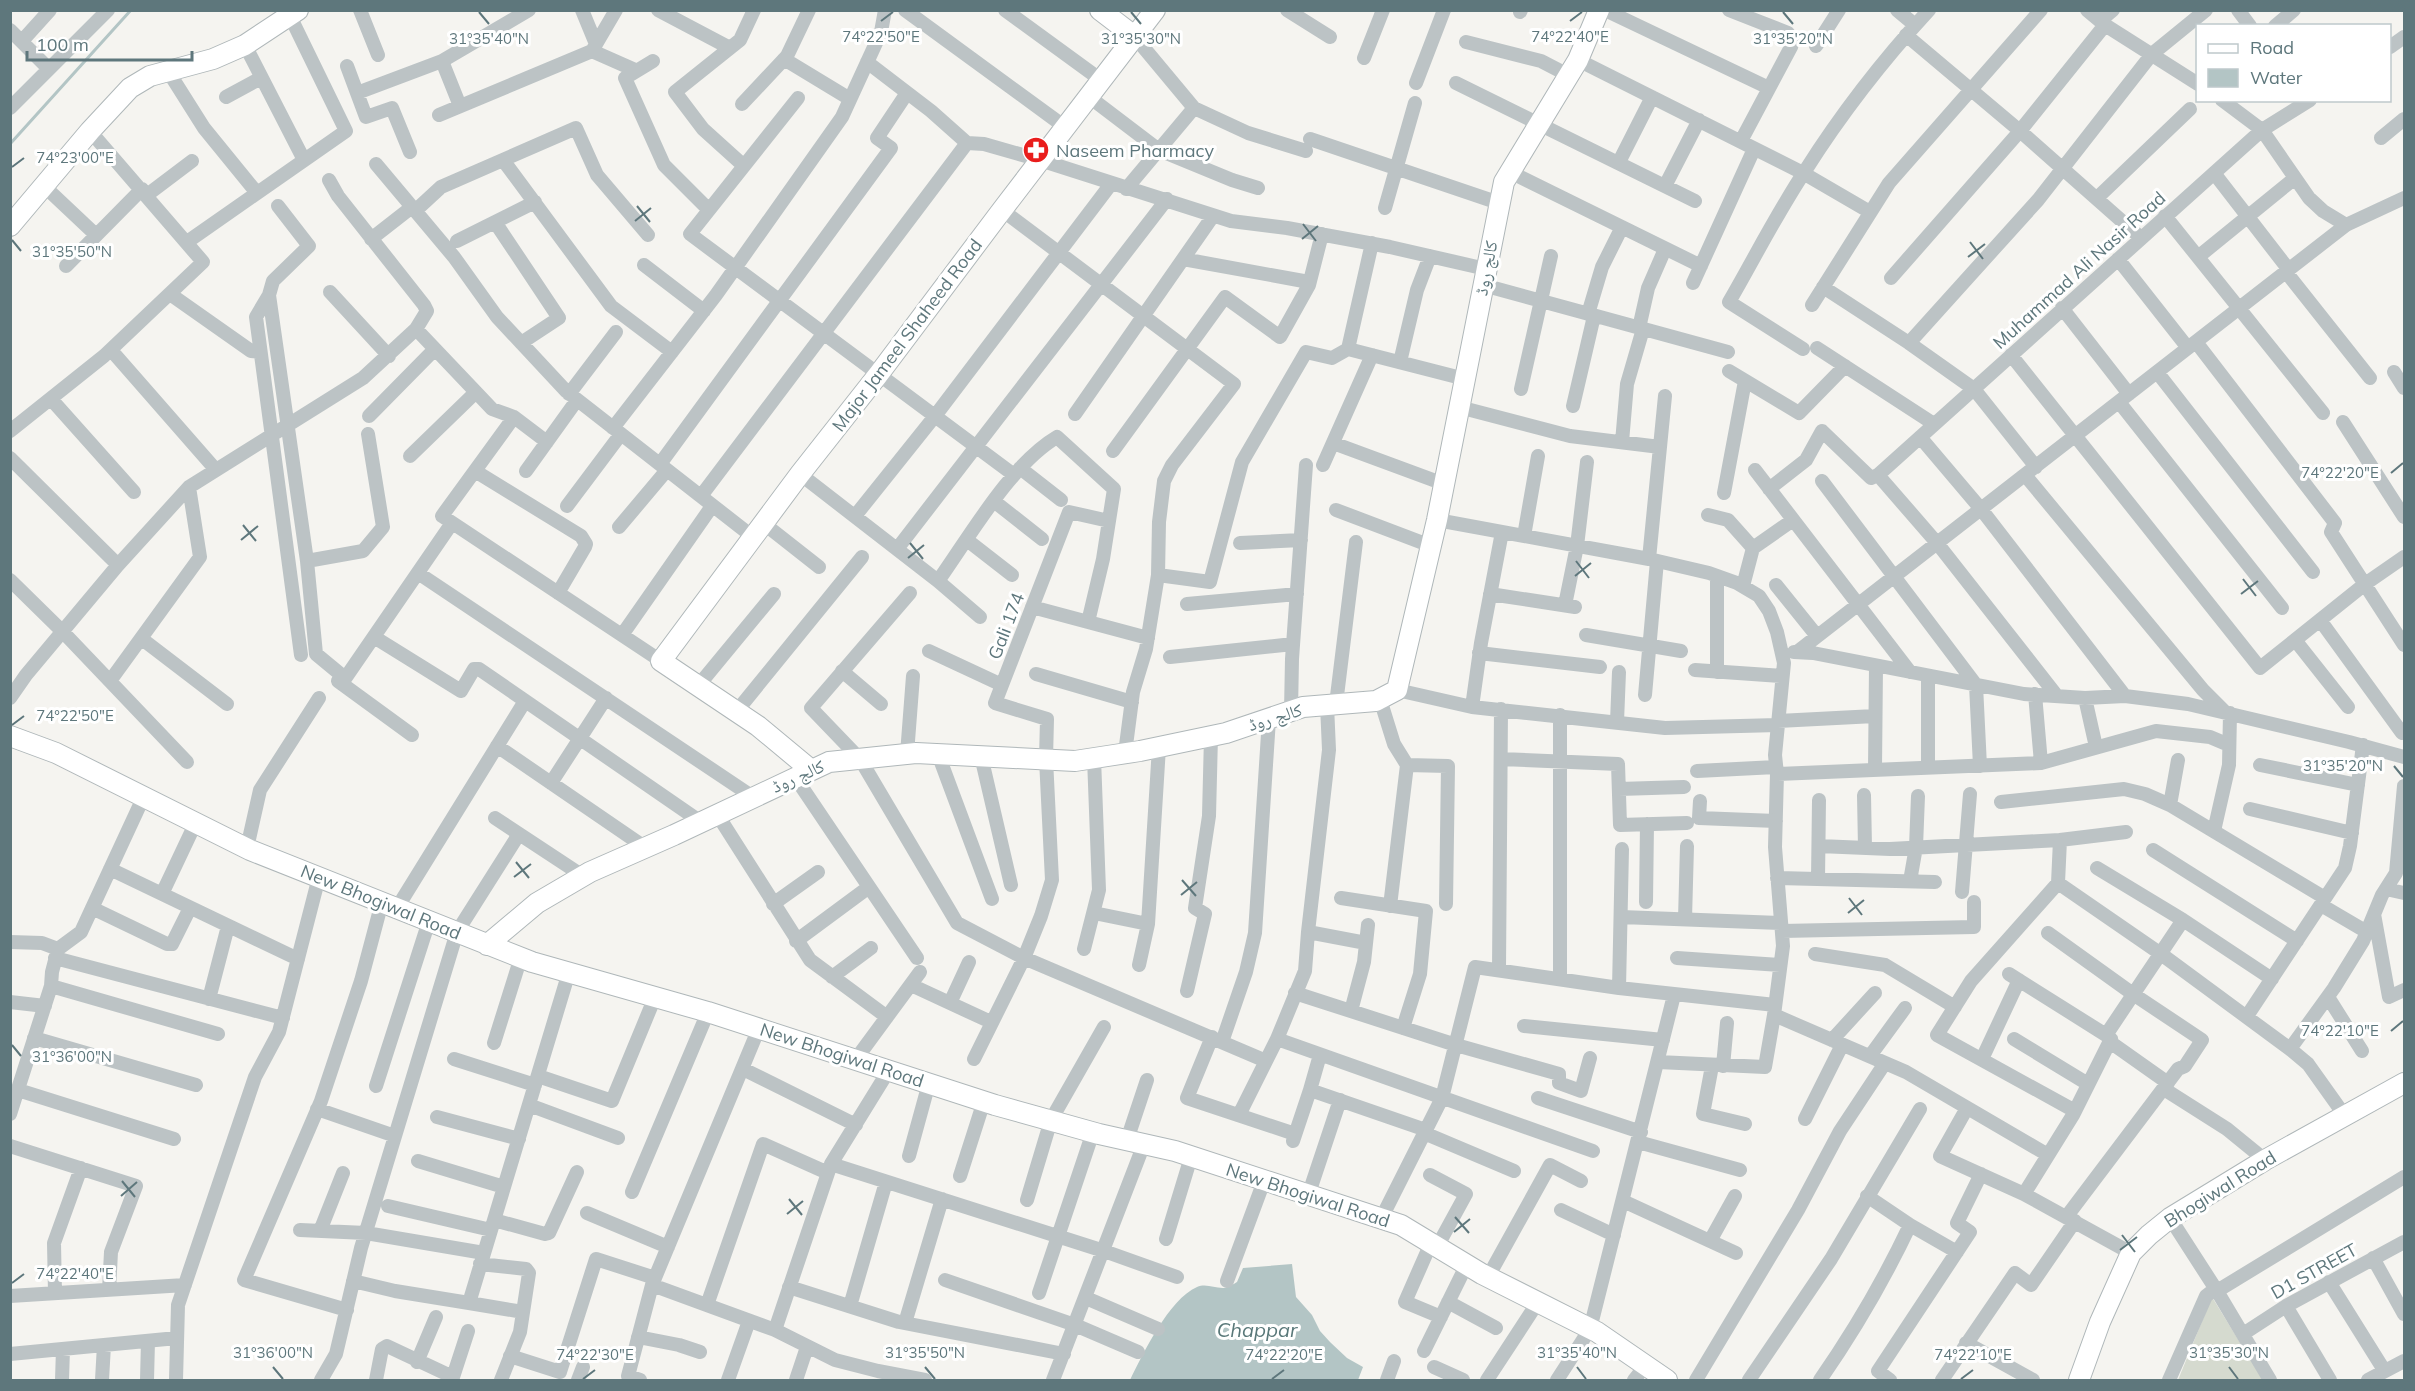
<svg xmlns="http://www.w3.org/2000/svg" width="2415" height="1391" font-family="Mulish,'Noto Naskh Arabic',sans-serif">
	<style>
		.green { fill: #d5dacf }
		.water { fill: #b3c5c5 }
		.lines { fill: none; stroke-linecap: round; stroke-linejoin: round }
		.stream { stroke: #b3c5c5; stroke-width: 3 }
		.secondary-casing { stroke: #afb7b9; stroke-width: 22 }
		.street { stroke: #bcc3c5; stroke-width: 14 }
		.secondary { stroke: #fff; stroke-width: 20 }
		.ticks { fill: none; stroke: #5e777c; stroke-width: 2 }
		.labels { text-anchor: middle; dominant-baseline: central; stroke-width: 6; stroke-linejoin: round; paint-order: stroke }
		.poi-label { font-size: 18px; fill: #5e777c; stroke: #fff; text-anchor: start }
		.street-label { font-size: 18px; fill: #5e777c; stroke: #fff }
		.water-label { font-size: 20px; font-style: italic; fill: #597879; stroke: #fff }
		.ticks-label { font-size: 15px; text-anchor: middle; fill: #5e777c; stroke: #fff; stroke-width: 6; stroke-linejoin: round; paint-order: stroke }
	</style>
	<rect width="100%" height="100%" fill="#f5f4f0"/>
	<path class="green" d="M2212,1297L2263,1380H2178Z"/>
	<path class="water" d="M1292,1264L1296,1297L1312,1315L1320,1331L1330,1342L1347,1358L1363,1367L1358,1380H1130C1143,1354 1169,1299 1197,1287C1207,1283 1215,1289 1225,1288C1228,1287 1234,1284 1237,1282L1243,1268Z"/>
	<g class="lines">
		<path class="stream" d="M10,144L131,10"/>
		<defs>
			<path id="secondary" d="M1100,10L1134,36
				M10,226L90,131L130,88L150,76L213,59L245,45L298,10
				M10,736L56,753L250,850L532,962L708,1012L995,1105L1099,1134L1175,1151L1401,1225L1482,1274L1597,1332L1667,1380
				M811,770L758,726L661,661L800,474L878,375L1002,210L1155,10
				M487,945L537,903L590,872L674,835L829,762L916,753L1075,761L1140,751L1226,733L1303,707L1376,701L1397,690L1437,520L1504,182L1578,60L1599,10
				M2079,1380L2100,1322L2131,1253L2149,1235L2170,1218L2265,1160L2404,1083"/>
		</defs>
		<use href="#secondary" class="secondary-casing"/>
		<path class="street" d="M360,10L378,55
			M582,10L596,44
			M658,10L730,48
			M905,10L1065,127
			M1005,10L1101,80
			M1287,10L1330,37
			M1605,10L1769,88
			M1729,10L1788,33L1793,40L1791,47L1741,141
			M1897,10L1915,25
			M2087,10L2105,25L2198,84
			M2238,10L2250,26
			M1520,12L1521,10
			M2100,21L2113,10
			M2275,26L2294,10
			M10,30L49,69
			M1906,35L2020,131L2141,238
			M22,41L50,10
			M1466,42L1541,61L1568,75
			M245,45L304,160
			M1816,46L1839,10
			M2390,47L2404,37
			M592,51L635,70
			M1364,58L1383,10
			M784,59L850,99
			M1578,60L1803,173L1870,212
			M442,61L460,106
			M653,61L625,78L664,165L709,210
			M867,62L931,111L967,143
			M347,66L366,117L392,108L410,152
			M168,71L204,128L257,193
			M1416,83L1444,10
			M1456,83L1695,201
			M357,93L442,61L529,10
			M1088,96L1159,150L1232,180L1258,188
			M226,97L261,78
			M798,98L690,234L1014,475
			M2222,100L2262,130L2309,198L2323,211L2346,225
			M742,104L787,56L809,10
			M10,108L108,10
			M1194,108L1248,133L1306,151
			M439,115L592,51L616,10
			M2381,138L2404,119
			M1310,139L1499,203
			M503,160L611,306L672,352
			M1619,162L1652,97
			M376,164L454,257L497,317L566,391L753,537
			M744,166L703,129L675,92L740,40L754,10
			M1510,172L1701,266
			M2214,173L2289,270
			M329,180L338,196L424,305L427,311L416,329L492,409L514,417
			M44,186L96,235
			M1665,186L1699,120
			M1126,189L1194,108L1134,36
			M147,195L192,161
			M2097,198L2190,109
			M278,206L309,246L273,281L269,295L256,317L301,655
			M1385,208L1415,103
			M1002,210L1234,384L1172,465L1164,481L1159,522L1158,575L1146,649L1133,692L1125,753
			M415,211L441,187L576,128L597,175L648,235
			M2165,216L2323,413
			M495,222L559,318L521,343
			M371,239L412,207
			M457,241L535,202
			M187,242L346,131L290,16
			M2198,257L2295,178
			M1183,259L1309,282
			M2118,259L2188,348
			M644,265L704,311
			M66,266L142,189
			M2286,272L2370,378
			M1891,278L2020,131L2105,25
			M1693,283L1754,149
			M1483,285L1728,352
			M1823,287L1909,343L1974,389L2036,467
			M330,292L389,356
			M170,294L251,351L260,352
			M269,295L307,561L316,654L345,678
			M1812,305L1889,183L2041,10
			M2062,308L2129,394
			M1588,314L1602,267L1622,227
			M1639,328L1648,288L1665,249
			M2196,342L2335,523L2331,532L2404,645
			M1909,343L2038,200L2152,54L2206,10
			M1817,348L1934,424
			M1348,349L1465,379
			M1803,349L1729,302C1754,259 1777,213 1805,171C1841,114 1883,60 1929,10
			M111,350L216,470
			M2011,355L2260,668L2365,584L2404,557
			M1400,362L1417,290L1430,256
			M1729,371L1799,413L1845,366
			M2157,372L2313,572
			M2394,372L2404,388
			M1521,389L1551,256
			M569,394L616,332
			M51,399L134,492
			M2119,402L2282,608
			M1573,406L1594,316
			M1459,407L1570,436L1660,447
			M1075,414L1213,216
			M369,416L435,349
			M2343,422L2404,517
			M613,428L716,295L842,117L881,32L885,10
			M10,431L104,356L203,262L90,131
			M1920,437L1981,509L2125,696
			M547,442L514,417L442,516L661,661
			M1622,442L1627,384L1643,329
			M1333,443L1444,484
			M1113,451L1225,297L1280,337L1309,285L1322,234
			M410,456L476,392
			M10,458L118,565
			M660,464L891,148L877,138L907,93
			M1323,465L1372,355
			M1020,468L1061,500
			M1755,470L1910,672
			M475,471L581,536L586,544L585,547L558,593
			M526,471L577,400
			M800,474L938,581C970,536 1011,464 1057,437L1114,489L1103,559L1088,622
			M1878,475L1937,543L2057,696
			M2025,475L2203,690L2225,712
			M1822,481L1976,685L1980,766
			M1769,489L1806,460L1822,431L1871,478L1878,475L2262,130L2310,100
			M1724,493L1745,381
			M701,496L967,143L984,144L1040,160L1231,221L1287,228L1390,247L1486,269
			M995,502L1042,539
			M567,506L621,434
			M1336,510L1431,546
			M1708,515L1728,520L1753,548
			M855,516L935,416L1111,184
			M1437,520L1649,559L1709,573L1737,583L1759,596L1769,611L1777,632L1784,663L1775,755L1777,774L1775,847L1783,946L1774,1015L1906,1072L2048,1155
			M763,523L819,567
			M619,527L667,470
			M1502,532L1481,643L1472,707L1665,728L1778,725
			M1524,536L1538,456
			M967,540L1012,575
			M1240,543L1301,540
			M897,549L1167,199
			M1649,559L1665,396
			M307,561L363,551L383,527L368,434
			M418,573L753,797
			M1158,575L1210,582L1242,462L1306,352L1332,358L1348,349L1372,243
			M10,580L63,632L187,762
			M938,581L980,617
			M1776,585L1817,636
			M1743,586L1753,548L1793,520
			M910,593L811,708L860,759L957,923L1024,958L1266,1061
			M1490,594L1575,607
			M1187,604L1297,594
			M1565,605L1577,546L1587,462
			M1032,607L1148,638
			M2320,620L2402,733
			M622,635L710,509
			M1586,635L1681,651
			M374,637L461,691L474,669H479L701,822
			M142,639L227,704
			M2295,640L2348,707
			M929,651L1002,685
			M1794,652L1813,653L2024,694L2085,698L2125,696L2188,704L2349,742L2404,757
			M1797,652L2346,225L2404,198
			M1479,653L1600,667
			M1170,657L1293,644
			M1695,670L1782,676
			M842,671L881,704
			M1717,672V576
			M1036,674L1132,702
			M1928,676V768
			M110,681L200,557L189,487
			M338,681L412,735
			M342,683L452,523
			M698,686L774,594
			M1397,690L1472,707
			M2035,694L2041,763
			M1645,695L1657,561
			M10,698L26,675L118,565L189,487L363,378L416,329
			M2085,698L2096,747
			M1380,699L1394,744L1407,765L1448,766L1446,904
			M1336,704L1356,542
			M1327,705L1329,750L1308,932L1366,943
			M1291,711L1292,659L1306,465
			M736,712L862,557
			M1560,715V979
			M1778,721L1875,716
			M1617,722L1619,672
			M497,746L646,848
			M907,754L913,676
			M938,754L992,899
			M981,756L1011,885
			M1501,759L1618,764L1620,825L1687,823
			M2260,765L2358,785
			M1875,770L1876,666
			M1697,771L1776,767
			M1777,774L2041,763L2156,731L2210,737L2229,745
			M795,777L917,958
			M551,783L606,698
			M1619,789L1684,787
			M1864,795L1865,848
			M1700,801L1699,818L1776,821
			M2001,802L2124,789L2145,794L2170,805L2325,898
			M2170,805L2178,760
			M2250,809L2352,833
			M717,814L810,960L887,1017
			M495,818L583,876
			M2214,831L2229,765L2230,713
			M2126,832L2060,840L2058,883L2161,954L2290,1049L2308,1064L2345,1116
			M1819,846L1890,849L2060,840
			M247,848L260,790L319,698
			M2153,850L2297,941
			M2097,868L2183,920L2272,979
			M110,869L298,959
			M1777,878L1935,882
			M1818,879L1819,800
			M1910,881L1916,847L1918,796
			M2058,883L1971,981L1937,1035L2075,1111
			M2386,889L2404,893
			M1962,892L1970,794
			M162,894L196,822
			M1341,898L1426,911L1420,974L1403,1028
			M1646,902L1647,824
			M773,904L818,872
			M2321,905L2367,932
			M1390,906L1407,765
			M92,908L167,944H172L190,908
			M397,908L525,701
			M1094,913L1148,924
			M2374,914L2389,997L2404,990
			M1621,917L1781,923
			M1685,919L1687,846
			M1782,931L1974,927V902
			M2048,933L2133,994L2202,1040L2185,1066L2178,1069L2067,1216
			M796,941L869,887
			M10,942L42,943L58,949
			M1084,949L1099,890L1094,758
			M1815,954L1885,965L1955,1007
			M55,958L283,1018
			M1677,958L1780,965
			M1139,965L1148,924L1159,747
			M1499,970L1501,709
			M2009,974L2106,1035
			M832,977L871,948
			M911,985L991,1022
			M51,986L218,1034
			M1619,988L1622,849
			M1187,991L1205,914L1195,908L1209,816L1211,736
			M1295,993L1456,1045L1559,1074V1083L1581,1091L1590,1058
			M2328,997L2362,1051
			M209,999L228,926
			M10,1002L45,1006
			M950,1003L969,962
			M1351,1011L1364,962L1368,925
			M2247,1016L2345,868L2350,846L2363,745
			M1524,1026L1663,1040
			M759,1028L652,1285L775,1330
			M1212,1037L1187,1098L1295,1134
			M34,1038L196,1085
			M1277,1039L1593,1151
			M2014,1039L2088,1084
			M1832,1040L1875,993
			M1222,1042L1246,972L1255,933L1269,719
			M2110,1042L2168,1083
			M494,1043L521,957
			M2290,1049L2334,988L2363,941L2382,895L2396,873L2404,786
			M1320,1055L1310,1090L1426,1130
			M1870,1056L1905,1008
			M454,1059L535,1085
			M856,1059L920,972
			M974,1059L1024,958L1041,916L1052,880L1046,759L1047,719L995,703L1069,512L1109,521
			M1982,1059L2019,980
			M1658,1062L1765,1067L1774,1015
			M1712,1066L1703,1114L1745,1124
			M1723,1066L1727,1023
			M743,1069L856,1125
			M889,1070L831,1164L775,1330L835,1360L878,1371L925,1380
			M538,1076L612,1101L655,997
			M376,1086L429,921
			M2164,1089L2227,1129L2265,1160
			M18,1090L174,1139
			M1538,1098L1641,1132
			M529,1105L618,1138
			M1967,1108L1940,1156L2024,1194L2131,1253
			M317,1109L395,1136
			M10,1114L51,986L52,972L58,949L81,932L144,796
			M1239,1115L1277,1039L1305,971L1308,932
			M437,1117L519,1139
			M1805,1119L1842,1045
			M1424,1133L1514,1171
			M1127,1140L1147,1080
			M1293,1141L1310,1090
			M1638,1142L1740,1170
			M10,1146L136,1186L111,1252L109,1290
			M909,1156L929,1083
			M418,1161L504,1187
			M831,1164L1104,1251L1177,1277
			M1430,1175L1466,1194L1437,1247
			M960,1176L984,1101
			M632,1192L708,1012
			M2024,1194L2073,1115L2111,1039L2106,1035L2183,920
			M1308,1196L1340,1100
			M1867,1196L1910,1225L1957,1252
			M1027,1200L1051,1120L1104,1027
			M1623,1201L1736,1253
			M388,1206L491,1230
			M1561,1210L1614,1235
			M587,1213L668,1247
			M2170,1218L2217,1291L2404,1177
			M1381,1219L1442,1098L1475,967L1619,988L1775,1005
			M494,1220L545,1234L549,1233L577,1172
			M300,1230L366,1233L484,1253
			M320,1231L343,1173
			M1166,1239L1191,1157
			M1710,1241L1735,1196
			M1431,1243L1405,1302L1441,1317
			M2373,1258L2404,1314
			M480,1264L526,1269L529,1273L520,1332L501,1380
			M1488,1277L1550,1165L1581,1181
			M945,1280L1075,1325L1138,1352
			M353,1281L395,1291L469,1303L569,972
			M1227,1281L1264,1181
			M2329,1282L2384,1370
			M789,1287L899,1322L1064,1354
			M2217,1291L2270,1380
			M55,1293L54,1243L81,1168
			M1039,1293L1093,1132
			M10,1296L185,1285
			M1086,1298L1158,1329
			M1448,1302L1496,1328
			M469,1303L523,1312
			M707,1305L763,1144L828,1173
			M850,1306L886,1182
			M2286,1306L2330,1380
			M347,1310L244,1280L321,1101L361,981L382,902
			M905,1323L942,1199
			M2243,1334L2286,1306L2404,1242
			M638,1337L679,1345L700,1352
			M1966,1343L2033,1380
			M1424,1351L1467,1264
			M10,1354L177,1338
			M510,1356L560,1372L596,1259L655,1278
			M417,1362L436,1317
			M1434,1367L1463,1380
			M62,1380L63,1349
			M102,1380L104,1345
			M147,1380L148,1341
			M176,1380L178,1305L255,1077L279,1032L319,877
			M321,1380L336,1354L361,1248L457,932L519,834
			M376,1380L382,1349L387,1346L453,1377L468,1331
			M578,1380L583,1367
			M640,1380L628,1376L652,1285
			M728,1380L749,1321
			M796,1380L807,1347
			M1053,1380L1144,1144
			M1387,1380L1394,1361
			M1487,1380L1538,1302
			M1557,1380L1590,1329L1674,995
			M1634,1380L1646,1365
			M1696,1380L1798,1210L1840,1131L1885,1063
			M1749,1380L1831,1259L1920,1109
			M1820,1380C1854,1331 1884,1280 1910,1225
			M1890,1380L1878,1371L1970,1232L1957,1223L1981,1174
			M1942,1380L2015,1273L2031,1285L2075,1221
			M2169,1380L2206,1296L2215,1289
			M2368,1380L2404,1361"/>
		<use href="#secondary" class="secondary"/>
	</g>
	<path class="ticks" d="M479,12L489,24M1131,12L1141,24M1783,12L1793,24M881,21L893,12M1570,21L1582,12M12,167L24,158M637,206L650,222M635,221L651,208M1303,224L1316,241M1302,239L1318,226M12,240L21,251M1970,242L1983,259M1968,257L1985,244M2391,473L2403,463M243,525L256,541M241,540L258,526M910,543L923,559M908,558L924,545M1576,561L1589,578M1575,576L1591,563M2243,579L2256,596M2241,594L2258,581M12,725L24,716M2394,766L2403,777M516,862L529,878M514,877L531,864M1182,880L1196,896M1181,895L1197,882M1849,898L1862,915M1848,913L1864,900M2391,1031L2403,1021M12,1045L21,1056M122,1181L135,1197M121,1196L137,1182M789,1199L802,1215M787,1214L803,1201M1455,1217L1469,1233M1454,1232L1470,1219M2122,1235L2135,1252M2120,1250L2137,1237M12,1283L24,1274M273,1367L283,1379M925,1367L935,1379M1577,1367L1586,1379M2229,1367L2238,1379M583,1379L595,1370M1272,1379L1284,1370M1961,1379L1973,1370"/>
	<defs>
		<symbol id="pharmacy-disc" viewBox="-11 -11 22 22"><circle r="9.5" fill="#e91d1c" stroke="#fff"/><path d="M-2-6h4v4h4v4h-4v4h-4v-4h-4v-4h4Z" fill="#fff"/></symbol>
	</defs>
	<g fill-rule="evenodd">
		<use href="#pharmacy-disc" x="1021" y="135" width="30" height="30"/>
	</g>
	<g class="labels">
		<g class="poi-label">
			<text x="1056" y="150">Naseem Pharmacy</text>
		</g>
		<g class="street-label">
			<text transform="translate(1486 268) rotate(-79)">کالج روڈ</text>
			<text transform="translate(2079 270) rotate(-42)">Muhammad Ali Nasir Road</text>
			<text transform="translate(907 335) rotate(-53)">Major Jameel Shaheed Road</text>
			<text transform="translate(1006 626) rotate(-69)">Gali 174</text>
			<text transform="translate(1275 717) rotate(-17)">کالج روڈ</text>
			<text transform="translate(798 776) rotate(-24)">کالج روڈ</text>
			<text transform="translate(381 902) rotate(22)">New Bhogiwal Road</text>
			<text transform="translate(842 1055) rotate(18)">New Bhogiwal Road</text>
			<text transform="translate(2220 1189) rotate(-32)">Bhogiwal Road</text>
			<text transform="translate(1308 1195) rotate(18)">New Bhogiwal Road</text>
			<text transform="translate(2314 1271) rotate(-29)">D1 STREET</text>
		</g>
		<g class="water-label">
			<text x="1257" y="1329">Chappar</text>
		</g>
	</g>
	<g class="ticks-label">
		<text x="881" y="42">74°22'50"E</text>
		<text x="1570" y="42">74°22'40"E</text>
		<text x="489" y="44">31°35'40"N</text>
		<text x="1141" y="44">31°35'30"N</text>
		<text x="1793" y="44">31°35'20"N</text>
		<text x="75" y="163">74°23'00"E</text>
		<text x="72" y="257">31°35'50"N</text>
		<text x="2340" y="478">74°22'20"E</text>
		<text x="75" y="721">74°22'50"E</text>
		<text x="2343" y="771">31°35'20"N</text>
		<text x="2340" y="1036">74°22'10"E</text>
		<text x="72" y="1062">31°36'00"N</text>
		<text x="75" y="1279">74°22'40"E</text>
		<text x="273" y="1358">31°36'00"N</text>
		<text x="925" y="1358">31°35'50"N</text>
		<text x="1577" y="1358">31°35'40"N</text>
		<text x="2229" y="1358">31°35'30"N</text>
		<text x="595" y="1360">74°22'30"E</text>
		<text x="1284" y="1360">74°22'20"E</text>
		<text x="1973" y="1360">74°22'10"E</text>
	</g>
	<rect width="2415" height="1391" fill="none" stroke="#5e777c" stroke-width="24"/>
	<rect x="2196" y="24" width="195" height="78" fill="#ffffff" stroke="#bfc9cb" stroke-width="1.5"/>
	<rect x="2208" y="44" width="30" height="9" fill="#ffffff" stroke="#bfc9cb" stroke-width="1.5"/>
	<text x="2250" y="54" font-size="18" fill="#5e777c">Road</text>
	<rect x="2208" y="69" width="30" height="18" fill="#b3c5c5" stroke="#bfc9cb" stroke-width="1.5"/>
	<text x="2250" y="84" font-size="18" fill="#5e777c">Water</text>
	<path d="M27 51v9h165v-9" fill="none" stroke="#5e777c" stroke-width="3"/>
	<text x="36" y="51" font-size="18" fill="#5e777c" stroke="#ffffff" stroke-width="4.5" paint-order="stroke">100 m</text>
</svg>
